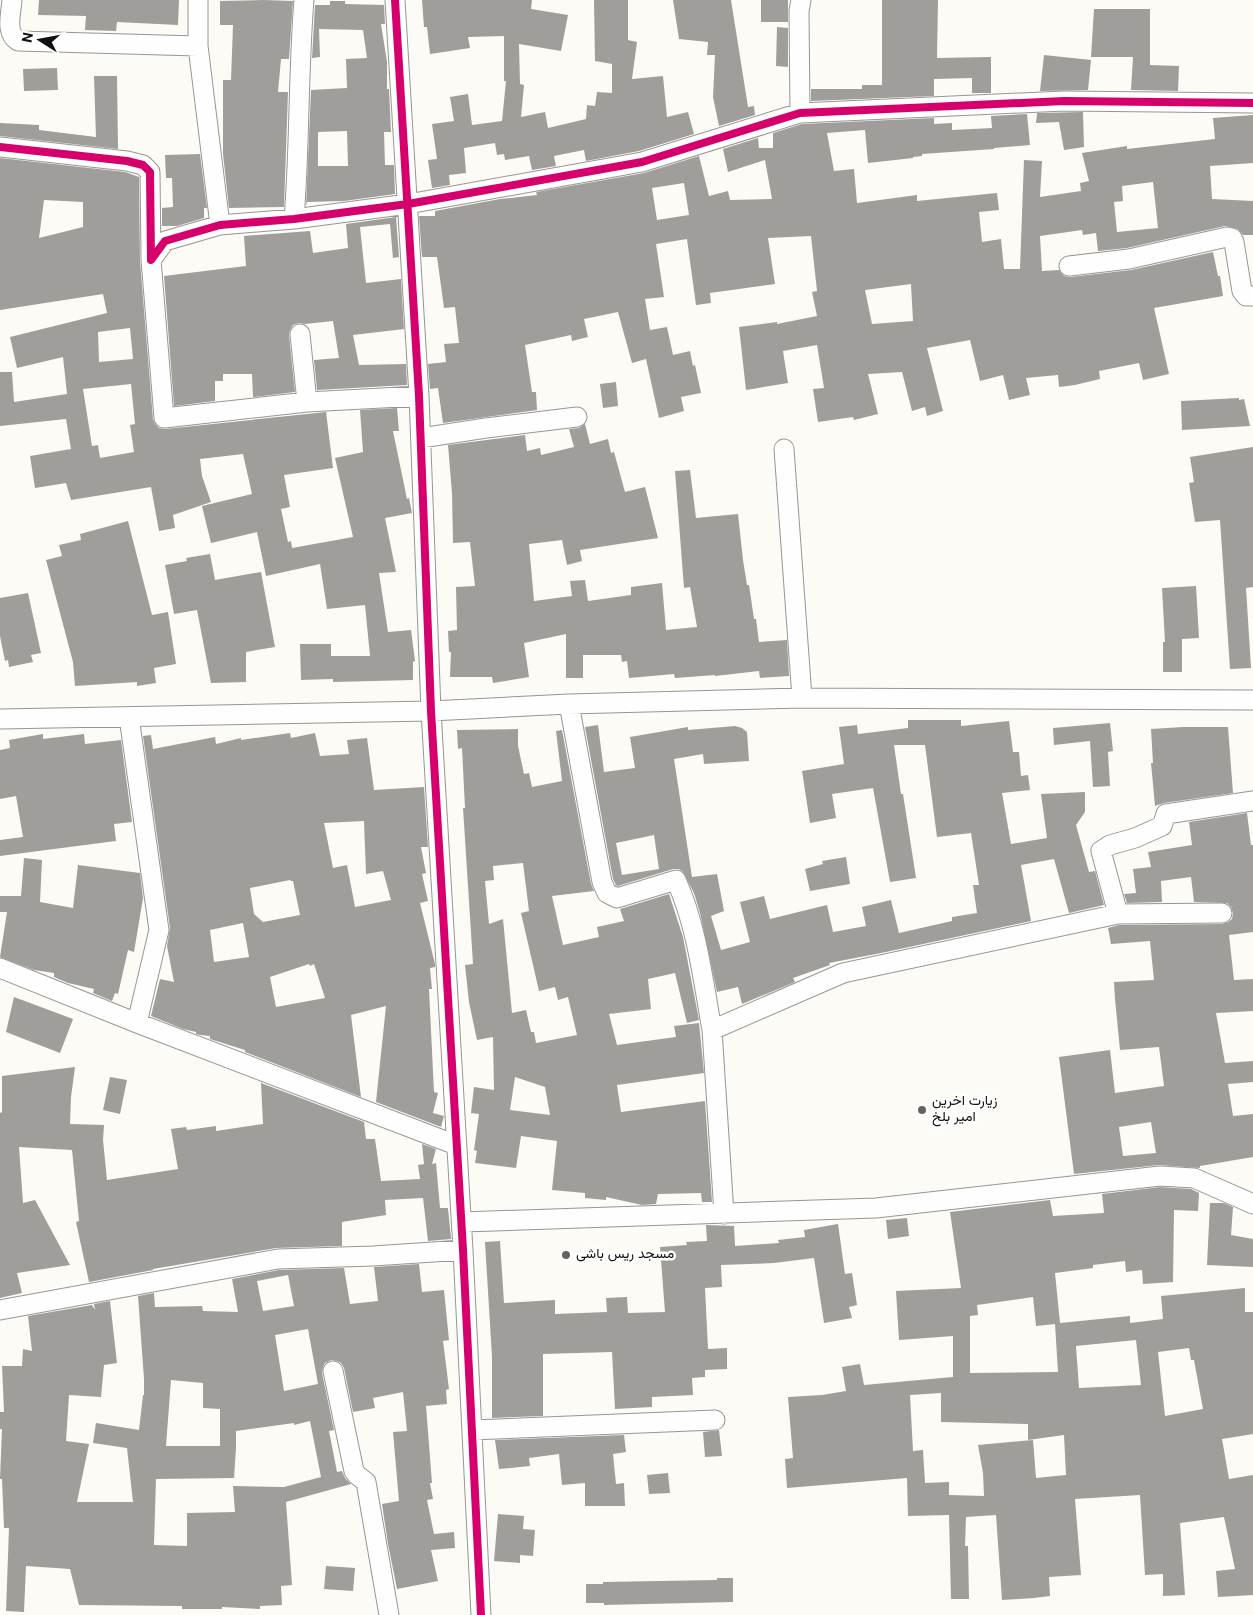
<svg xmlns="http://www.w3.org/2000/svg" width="1253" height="1615" font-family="Georgia,Vazirmatn,serif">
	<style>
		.building { fill: #a09e9a; fill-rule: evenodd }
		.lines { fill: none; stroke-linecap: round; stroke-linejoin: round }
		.minor-casing { stroke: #969693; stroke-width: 21 }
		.minor { stroke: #fffefe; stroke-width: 19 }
		.cycleway-casing { stroke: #fff; stroke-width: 11 }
		.cycleway { stroke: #d6006c; stroke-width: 8 }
		.poi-dot { fill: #636260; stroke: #fff; stroke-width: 2 }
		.labels { text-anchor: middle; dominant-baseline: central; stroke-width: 5; stroke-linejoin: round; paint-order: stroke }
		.poi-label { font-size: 14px; fill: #101010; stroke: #fff; text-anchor: start }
	</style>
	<rect width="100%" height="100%" fill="#fcfbf5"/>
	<path class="building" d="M39,0H179L178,25L117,22L116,31L85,30L86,16L38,15Z
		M264,0L293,1L289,59H281L278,92H288L284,207L229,208L223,154V80H231L233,25H220V1Z
		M422,0H532L531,9L568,15L561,51L519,44L520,84L524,85L521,117L545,112L548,128L586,119L587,105L595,106L597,92L612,93V64L595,61L594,0H628V40L637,42L632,79L663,76L667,117L688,112L694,134L639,151L586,161L584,150L554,156L556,166L532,170L529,156L505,160L504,154L497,155L495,143L464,148L466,173L449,175L450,185L432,188L428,160L437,159L432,124L454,121L450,97L468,94L472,125L502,121L506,81H504V36L468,37L470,48L430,54L427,27H424Z
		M673,0H731L748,107L754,106L755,115L719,126L713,97L715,55H707L708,42L679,39Z
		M761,0H788V22H761Z
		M882,0H938L937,58L991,57V93H972V78L934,79V96L811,101V89H862V85H882Z
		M330,1H345V4L384,5L385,24H381L387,62V89H389L391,132H384L385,165H394L395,194L344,201L307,202L306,206L311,90L347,88L346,59L367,58L363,30L319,29L320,57L312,58L315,5H330ZM347,131L348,166H318V132Z
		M1094,9H1150V65L1179,66L1178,91L1131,90L1133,57H1091Z
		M777,27L788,28V67L776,66Z
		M1044,55L1091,60L1088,90L1040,91Z
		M57,68L58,90L24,91L23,69Z
		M94,76H117L118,149L0,136V123L39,125V130L96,137Z
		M1083,112L1084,147L1064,150L1059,122L1036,123L1037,113Z
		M1027,114L1030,145L994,148V149L922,154V156L913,157V158L868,163L865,130L827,133L834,171L854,169L857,203L917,195V201L997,193L999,210L979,212L982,242L1001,239L1004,269H1020L1024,160L1042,161L1040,197L1081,191L1080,183L1089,181L1082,153L1127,146V149L1215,139L1213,118L1253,115V163L1210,166L1212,199L1253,201V235H1243L1238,229L1225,226L1127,248L1098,251L1096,233L1083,235L1082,230L1040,236L1042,271L1059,270L1064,276L1070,277L1131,270L1213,252L1218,276H1220L1223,296L1154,308L1169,374L1143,380L1139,363L1099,371L1100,379L1075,385L1059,387L1058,375L1026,378L1030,395L1009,400L1003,375L980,381L970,340L927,348L943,411L927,416L925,407L912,411L902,372L868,374L878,414L854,420L853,417L818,422L813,389L824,388L817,345L783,351L788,383L746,390L739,327L777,322V324L817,316L812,292L817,291L811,236L768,238L775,284L710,293L711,303L696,305L687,239L656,244L664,297L645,299L650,330L667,327L673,355L690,351L693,366L695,365L701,393L681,397L684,411L659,418L646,359L632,363L618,312L584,319L588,337L572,341L571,335L525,345L532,392H536L537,410L443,423L438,388L430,389L428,364L446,362L444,344L459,343L455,307L444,308L437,257H422L419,216H435V211L500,199L537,195L536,192L644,173L699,156L709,196L728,191L730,200L772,199L765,160L728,172L723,149L758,138L759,148H773V133L802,124L934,118V124L952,123V130L992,128L991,116ZM1153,182L1158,228L1117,232L1114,202L1123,201L1122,186ZM684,183L689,215L657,220L652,188ZM911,284L913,321L872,324L865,290Z
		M200,154L207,208H204V218L177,226H162V208L173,207L172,178H166L165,155Z
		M0,158L125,172L139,177L140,261L153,419L155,424L159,428L165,429L326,412L333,468L284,475L290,507L281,509L288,542L291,541L292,548L353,537L335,458L363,452L360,410L397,408L399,431H393L407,499L409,498L412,513L385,518L396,572L379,573L388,632L411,630L415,661L413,662V680L333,682V679L301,680L300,644H331V656H370L365,605L327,609L320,564L266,576L257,532L211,543L202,506L252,494L243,454L200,459L202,476L211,502L173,515L175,528L159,531L151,487L71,500L66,483L35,488L30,456L71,449L66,419L0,426V372H12L14,402L67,394L63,357L17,368L10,337L107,313L103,294L0,310ZM44,200L83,202V227L39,238ZM130,328L133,359L99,362L98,332ZM131,384L135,424L130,425L134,452L100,458L98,445L92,446L83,389Z
		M396,217L399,257L393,258L390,224L360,227L366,283L401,279L404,329L353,335L359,365L406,364L407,385L317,390L314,360L339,358L333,321L305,324L299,323L293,325L290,330L289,335L295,392L253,397L252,374H223V381H215V401L174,406L164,276L246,266L244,236L310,231L313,253L348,248L346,224Z
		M616,382L618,406L603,408L600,384Z
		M1239,398V400L1244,399L1250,426L1182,430L1181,401Z
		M585,424L590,444L608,439L611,453L614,452L625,492L645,487L658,538L580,550L582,561L567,565L562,540L529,544L534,601L572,596L570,581L585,580L588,601L631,595V587L662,583L666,630L697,627L690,587L684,588L675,471L690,470L696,518L738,514L743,560L747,585H749L754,619H756L759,642L787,640L789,676L760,678L759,671L715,676V675L675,678L674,674L629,678L627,661L622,662L621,655H583V678H566V634L524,643L529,677L493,683L492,677H450L451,652H449L448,631L457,630L456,587L475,586L470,542L453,543L452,493L448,445L525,435L527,451L540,448L541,455L574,447L569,429L579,428Z
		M1253,447V587L1246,588L1251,668L1230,669L1220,520L1195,522L1189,483L1194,482L1190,457Z
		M128,521L152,615L168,612L176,664L154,668L156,683L137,686V682L75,686L73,662L46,560L62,556L59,545L81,540L80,534Z
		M210,554L215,580L261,572L275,647L246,652V682L211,683L197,610L174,614L165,565L187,561L186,558Z
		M1196,586L1199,638L1182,639V672H1163V642H1165L1162,588Z
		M28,593L41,653L31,655L33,662L9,667L8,660L5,661L0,636V598Z
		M908,720H961V726L1009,721L1013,752H1019L1021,776L1028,775L1030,790L1002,793L1011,844L1047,838L1041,794L1085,792V812L1076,825L1089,872L1095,871L1104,905L1069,913L1054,859L1021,865L1031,921L881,953L829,963L830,965L793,978L795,982L742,1004L738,987L717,992L700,913L694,893L683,872L679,869H673L618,886L616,885L613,879L585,727L598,725L604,772L635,768L630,737L688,727V730L735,726L742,728L747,732L749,761L704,764L703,754L674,759L692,877L717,874L724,911L711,916L721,950L750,942L740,902L764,896L770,919L827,905L833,932L866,926L862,907L891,900L899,933L952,921V917L977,913L973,885H979L971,833L937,837L925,745H894L901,794H903L916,878L890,882L873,788L832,794L836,818L810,823L802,771L844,764L839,727L857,725L858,734L908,728ZM654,835L659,869L622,875L616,843Z
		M1110,723L1113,751L1108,752L1110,786L1093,787L1090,741L1054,745L1053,728Z
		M1183,727H1228L1233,793L1164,803L1155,806L1151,763H1153L1151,729Z
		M518,729V746L524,774L529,773L532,787L562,781L556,731L562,730L591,884L594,891L552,896L563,945L599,937L597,927L624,921L620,909L669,894L683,937L699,1020L687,1023L675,973L648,979L651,1009L609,1014L617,1045L676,1037L674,1026L699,1023L704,1073L617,1085L621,1112L705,1101L712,1202H702L701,1193L658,1194L656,1204L642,1205L606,1197V1200L585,1198V1193L552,1190L557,1141L521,1136L516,1168L475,1163L477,1151L474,1150L479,1114L471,1113L474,1087L494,1090L493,1037L477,1040L469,1002L465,965L473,964L463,808H465L462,748L458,749L457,730ZM523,863L529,911L521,913L539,991L555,987L558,1000L568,997L577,1035L536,1043L534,1032H531L526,1010L512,1013L503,919L489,924L485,881L494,880L493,866ZM515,1077L545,1087L550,1115L510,1110Z
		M290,733L291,738L315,733L320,756L349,754L347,740L367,738L374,790L424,787L428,847H421L426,873L422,874L428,901L420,903L435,964V967L430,968L432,989H429L434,1092L438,1093L433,1113L444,1116L441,1127L376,1102L386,1006L351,1015L361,1097L245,1052V1050L210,1039V1036L200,1035L196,1034V1032L183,1029L151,1016L160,979L174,982L167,946L170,928L143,736L151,735L153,749L215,737L216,744L241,738V740ZM364,821L366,874L383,871L391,900L355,907L347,865L333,868L324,823ZM290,880L291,881H293L300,915L263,922L254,914L250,888ZM243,923L249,957L214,962L210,930ZM309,964L310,966L314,964L325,998L276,1007L270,977Z
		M43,734V739L84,734L85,744L121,740L132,822L114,824L116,841L0,856V840L23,837L16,796L0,799V750L10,748L9,740Z
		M1247,813L1251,845H1253V932L1229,935L1234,980L1253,979V1011L1216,1013L1225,1063L1253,1061V1082L1228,1084L1233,1116L1253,1114V1157L1200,1166V1168L1159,1165L1074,1174L1059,1057L1110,1050L1115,1093L1164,1086L1159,1047L1120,1050L1115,999L1114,982L1154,980L1150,941L1111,944L1108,928L1119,925L1222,924L1228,922L1232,919L1233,913L1231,907L1227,903L1194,902L1191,877L1161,881L1162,902L1127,903L1124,894L1136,893L1133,869L1151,867L1148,852L1192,845L1189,822ZM1151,1122L1156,1153L1123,1156L1119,1127Z
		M846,857L850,884L810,891L805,869L823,864L822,861Z
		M24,858L42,860L40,902L73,908L78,865L140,873L143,898L134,952L128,950L118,994L115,993L112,1001L93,993L94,989L68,983L54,977V973L34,970L0,957L7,912H0V896H21Z
		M14,997L73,1019L60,1053L6,1032Z
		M75,1067L71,1097L70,1124L104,1125L103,1140L107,1180L178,1169L171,1129L186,1127L187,1130L216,1126V1131L263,1124L261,1083L364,1122L366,1139H375L381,1181L420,1179L418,1165L424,1164L422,1144L436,1149L432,1164L436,1163L440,1208H448L451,1239L428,1241L423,1198L385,1200L386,1215L342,1222V1246L276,1248L153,1269V1270L89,1282L76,1222L79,1221L72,1150L19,1147L23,1203L35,1200L70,1265L17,1273L22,1293L0,1298V1113L2,1112V1076Z
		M110,1077L127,1080L120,1114L103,1110Z
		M1160,1187L1191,1189L1199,1193L1198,1211L1174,1210L1173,1282L1143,1284L1142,1270L1126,1272L1125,1261L1093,1265V1268L1055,1273L1060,1323L1130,1316V1323L1163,1319L1161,1296L1245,1288V1312H1253V1434L1222,1439L1229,1479L1253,1475V1595L1218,1597L1216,1571L1235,1569L1224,1517L1180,1523L1185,1595L1163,1596V1574L1145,1575L1140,1495L1075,1499L1081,1575L1049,1577L1050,1596L1034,1598L1002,1600L996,1515L966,1517L965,1546H968L969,1599H951L949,1515L908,1516L907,1478L787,1488L785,1459L793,1458L788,1397L822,1395L846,1391L842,1367L860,1364L864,1385L953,1377V1336L899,1340L896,1291L961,1288L950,1212L1050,1200L1053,1216L1104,1213L1102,1194ZM1033,1297L1036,1326L1055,1324L1058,1372L970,1373V1316L978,1315L977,1305ZM1136,1340L1141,1385L1079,1388L1076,1346ZM1189,1348L1191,1360H1194L1203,1409L1165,1416L1158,1352ZM941,1393V1422L1028,1424V1440L1064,1435L1066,1475L1036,1478L1033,1440L978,1445L983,1473L984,1496L949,1495V1482L925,1483L923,1450L913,1451L910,1395Z
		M1210,1203H1224L1233,1207L1231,1235L1253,1239V1267L1207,1265Z
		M907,1218L909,1236L888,1239L886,1220Z
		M838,1224L845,1274L852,1273L857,1305L849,1307L852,1318L824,1323L814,1258L774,1263L721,1265L722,1287L705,1288L708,1349L727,1348V1369L705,1370V1377L692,1378L693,1395L652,1397V1407L615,1409L612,1352L543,1354V1416L492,1418V1357L485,1242L500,1241L504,1303L555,1300V1314L607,1312L606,1298L627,1297L628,1313L665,1312L660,1247L687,1245L686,1242L707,1241L706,1225L734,1226L735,1246L779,1243L778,1240L805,1237L804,1230Z
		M419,1264L422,1292L444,1290L449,1340L443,1341L449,1389L446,1390L447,1404L426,1406L432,1483H430L433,1499L427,1500L434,1534L454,1532L455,1548L431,1550L438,1581L397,1589L388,1544L382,1504L399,1501L393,1432L407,1431L403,1392L373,1398L375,1408L353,1412L344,1368L341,1363L337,1361L331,1360L325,1363L323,1367L322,1373L334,1430L329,1431L337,1472L342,1471L345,1478L351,1484L286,1502L292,1585L281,1586L282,1605L260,1606V1609L222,1607V1609H182V1606L79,1605L70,1569L26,1566L24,1612L6,1611L9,1528H4L2,1479H0L2,1429H0V1412H4L2,1366H22L23,1349L32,1351L28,1316L92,1305L95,1310L94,1304L110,1301L117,1363L104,1365L101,1397L69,1395L66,1441L89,1444L77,1502H133L127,1448L93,1443L96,1423L139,1430L143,1395H144V1379L138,1296L154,1293L155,1307L202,1306L203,1311L238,1312L232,1279L279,1270L344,1268L350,1304L378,1301L374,1267ZM288,1275L294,1306L263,1311L257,1281ZM308,1329L318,1384L284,1391L275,1335ZM171,1380L203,1383V1408L220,1409V1446H166ZM310,1421L321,1477L284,1487L233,1486L235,1512L187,1513V1546L154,1545L156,1479L234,1478L236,1448V1431L294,1423V1425Z
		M719,1430L722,1456L705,1457L703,1432Z
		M624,1435L626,1452L613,1454L616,1484L624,1483L625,1506H585V1483L562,1485L559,1454L529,1458L530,1466L499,1469L495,1440Z
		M668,1473L670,1493L649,1494L647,1475Z
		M498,1514L524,1516L523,1529L535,1530L533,1556L520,1555V1563L494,1561Z
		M326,1566L355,1568L353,1591L324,1589Z
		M717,1578H733V1602L604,1605V1603H586V1584H603V1582L717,1580Z"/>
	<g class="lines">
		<defs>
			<path id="minor" d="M12,0C11,14 5,33 18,41L198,46
				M198,0V46L220,225
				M395,0L419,396L431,711L463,1250L481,1615
				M800,113L799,11L801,0
				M0,147L127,161L143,165L150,172L151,260L165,241L220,225L294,219L408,204L642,162L800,113L1064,101L1253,103
				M294,219C300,146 298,73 304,0
				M151,260L164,418L307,402L419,396
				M1069,266L1129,259L1227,237L1232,238L1234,242L1242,291L1246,296H1253
				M300,334L307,402
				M421,438L486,428L577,417
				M784,449L802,698
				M569,704L602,882L607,893L617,898L676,880C697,926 703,980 712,1030
				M129,717L159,930L137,1023
				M0,719L431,711L569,704L802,698L1253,700
				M1118,914L1101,851L1110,845L1135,838L1162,826L1166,814L1253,801
				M0,968L137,1023L456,1145
				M724,1214L712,1030L843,973L1118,914L1222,913
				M462,1222L876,1208L1160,1176L1194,1178L1253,1204
				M0,1310L278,1259L373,1256L463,1250
				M333,1371L354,1471L357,1475L366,1482L389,1615
				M472,1430L715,1420"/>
		</defs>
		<use href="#minor" class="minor-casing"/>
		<use href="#minor" class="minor"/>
		<defs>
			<path id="cycleway" d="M395,0L419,396L431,711L463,1250L481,1615
				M0,147L127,161L143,165L150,172L151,260L165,241L220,225L294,219L408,204L642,162L800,113L1064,101L1253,103"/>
		</defs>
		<use href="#cycleway" class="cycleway-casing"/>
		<use href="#cycleway" class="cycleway"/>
	</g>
	<g class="poi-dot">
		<circle cx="922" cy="1110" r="5"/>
		<circle cx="566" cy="1255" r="5"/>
	</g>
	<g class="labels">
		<g class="poi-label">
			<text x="932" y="1102">زیارت اخرین<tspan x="932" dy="16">امیر بلخ</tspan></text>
			<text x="576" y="1255">مسجد ریس باشی</text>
		</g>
	</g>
	<g transform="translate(40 40) rotate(281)" stroke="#ffffff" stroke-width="4" paint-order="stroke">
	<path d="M0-4L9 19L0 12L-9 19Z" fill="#101010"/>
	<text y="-8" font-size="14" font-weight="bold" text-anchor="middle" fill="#101010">N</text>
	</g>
</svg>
